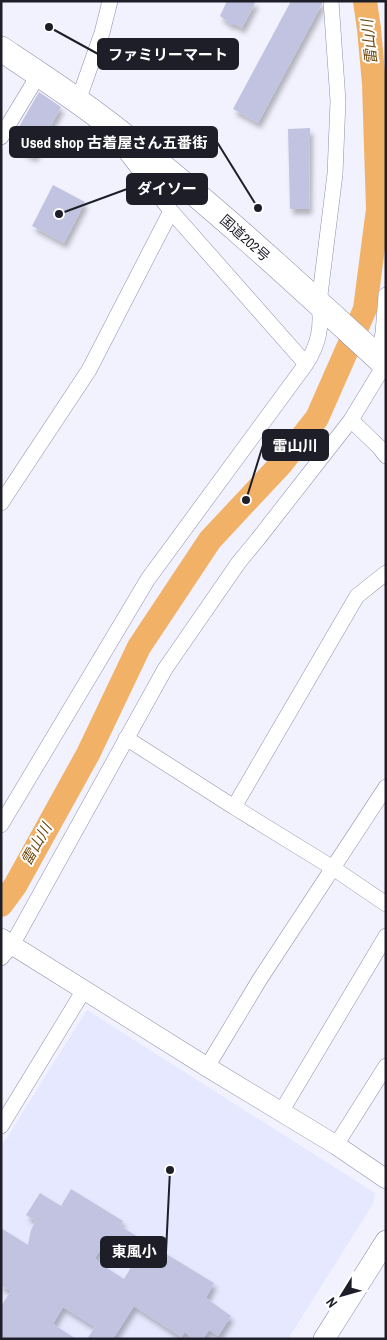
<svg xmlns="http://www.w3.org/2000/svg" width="387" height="1340" font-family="'Archivo Narrow','Noto Sans JP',sans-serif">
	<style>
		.built { fill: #e6e8ff }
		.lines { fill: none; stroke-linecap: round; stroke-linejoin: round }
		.river { stroke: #f1b267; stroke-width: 24 }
		.building { fill: #c1c3e1; fill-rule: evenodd; filter: url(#shadow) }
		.minor-casing { stroke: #8e90ac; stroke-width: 16 }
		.tertiary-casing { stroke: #8e90ac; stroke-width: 20 }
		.secondary-casing { stroke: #8e90ac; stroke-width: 22 }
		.trunk-casing { stroke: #8e90ac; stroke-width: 26 }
		.minor { stroke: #fff; stroke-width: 15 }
		.tertiary { stroke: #fff; stroke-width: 19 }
		.secondary { stroke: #fff; stroke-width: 21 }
		.trunk { stroke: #fff; stroke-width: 25 }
		.labels { text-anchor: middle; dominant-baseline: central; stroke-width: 4; stroke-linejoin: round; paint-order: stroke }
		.street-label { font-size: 14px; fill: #1e1e29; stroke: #fff }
		.water-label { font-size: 15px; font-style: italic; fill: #71480d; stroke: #fff }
		.leader { fill: none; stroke: #1e1e29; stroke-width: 2 }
		.callout-dot { fill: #1e1e29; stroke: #fff; stroke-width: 2 }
		.callout { fill: #1e1e29; stroke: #1e1e29; stroke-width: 2 }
		.callout-label { font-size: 15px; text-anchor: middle; font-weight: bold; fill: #fff }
	</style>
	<defs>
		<filter id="shadow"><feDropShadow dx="3" dy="5.5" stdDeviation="2.5" flood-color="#0004"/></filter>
	</defs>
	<rect width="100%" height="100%" fill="#f1f2fe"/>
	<path class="built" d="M87,1010L375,1193L373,1204L288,1339H1V1147Z"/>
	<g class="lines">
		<path class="river" d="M1,905L15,886L88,754L139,647L210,540L281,464L317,418L365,309L378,209L374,84L369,29L365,1"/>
	</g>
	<path class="building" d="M227,1H256L242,28L233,23L232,25L220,16Z
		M291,1H322V4L258,123L233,109Z
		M39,92L61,107L34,157L9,144Z
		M310,128L309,209H290L288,129Z
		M53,185L85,202L64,243L32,226Z
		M71,1189L123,1221L120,1226L214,1283L206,1298L231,1316L218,1336L209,1330L203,1339H193L185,1332L181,1337L134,1306L113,1339H87L95,1327L63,1307L53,1324L76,1339H1V1306L11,1291L1,1286V1228L28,1245L31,1230L36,1221L26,1215L40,1193L61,1206ZM106,1241L136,1259L124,1279L96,1261L97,1260L95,1258Z"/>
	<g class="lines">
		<defs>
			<path id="minor" d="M78,101L102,33L110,1
				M1,137L39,74
				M134,143L127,154L171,211L306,364C319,344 322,327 319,303L335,174L338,101L331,1
				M378,357L383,333L386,295
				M351,420L379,447L386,456
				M1,503L89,370L171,211
				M386,573L357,596L234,807L333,868L386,904
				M126,738L234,807
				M1,825L148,579L306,364
				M1,958L12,945L165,669L239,562L258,539L351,420L385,364
				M207,1067L260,979L386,787
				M281,1112L386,936
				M1,1126L84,990
				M336,1145L386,1066"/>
			<path id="tertiary" d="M1,938L207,1067L336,1145L386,1179"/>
			<path id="secondary" d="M324,1339L386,1241"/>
			<path id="trunk" d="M1,49C46,79 92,109 134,144C222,213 303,289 386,365"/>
		</defs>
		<use href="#minor" class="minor-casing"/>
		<use href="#tertiary" class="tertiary-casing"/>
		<use href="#secondary" class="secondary-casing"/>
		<use href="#trunk" class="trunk-casing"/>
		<use href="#minor" class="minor"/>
		<use href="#tertiary" class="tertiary"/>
		<use href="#secondary" class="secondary"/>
		<use href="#trunk" class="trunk"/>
	</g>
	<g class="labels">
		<g class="street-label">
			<text transform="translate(245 238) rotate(42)">国道202号</text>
		</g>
		<g class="water-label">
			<text transform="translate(369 42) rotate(-96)">雷山川</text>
			<text transform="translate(36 844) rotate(-60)">雷山川</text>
		</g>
	</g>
	<path class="leader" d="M49 27L98 54M258 208L217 142M59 214L127 189M246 500L263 445M170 1170L166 1252"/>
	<g class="callout-dot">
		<circle cx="49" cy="27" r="5"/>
		<circle cx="258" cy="208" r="5"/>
		<circle cx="59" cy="214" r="5"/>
		<circle cx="246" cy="500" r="5"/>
		<circle cx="170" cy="1170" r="5"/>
	</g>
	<g class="callout">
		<rect x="98" y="39" width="140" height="30" rx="5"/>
		<rect x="10" y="127" width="207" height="30" rx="5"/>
		<rect x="127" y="174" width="80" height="30" rx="5"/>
		<rect x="263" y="430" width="65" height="30" rx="5"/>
		<rect x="101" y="1237" width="65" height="30" rx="5"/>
	</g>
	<g class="callout-label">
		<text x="168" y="60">ファミリーマート</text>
		<text x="114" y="148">Used shop 古着屋さん五番街</text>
		<text x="167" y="194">ダイソー</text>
		<text x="295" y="451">雷山川</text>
		<text x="134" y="1257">東風小</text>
	</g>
	<rect width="387" height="1340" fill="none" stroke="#1e1e29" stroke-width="5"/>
	<g transform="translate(342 1295) rotate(233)" stroke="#ffffff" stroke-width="4" paint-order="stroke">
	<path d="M0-4L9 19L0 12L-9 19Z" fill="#1e1e29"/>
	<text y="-8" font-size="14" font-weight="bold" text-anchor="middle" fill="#1e1e29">N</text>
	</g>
</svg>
